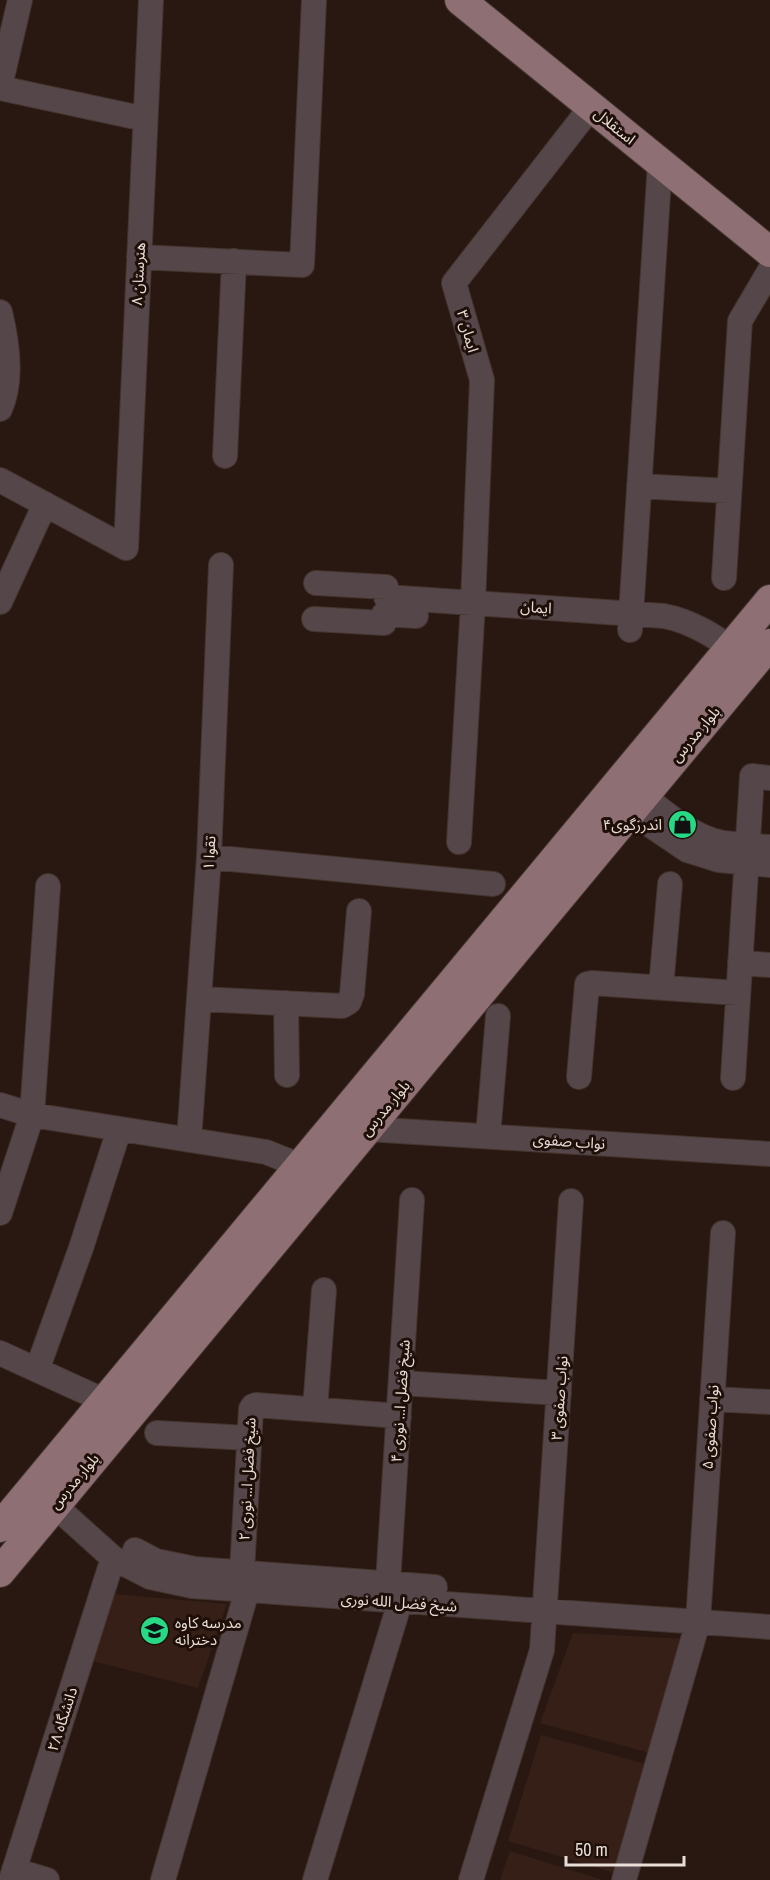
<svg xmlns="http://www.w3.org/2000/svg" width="770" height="1880" font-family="'Archivo Narrow','Noto Sans Arabic',sans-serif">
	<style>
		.built { fill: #361f16 }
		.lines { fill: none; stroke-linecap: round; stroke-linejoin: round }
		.minor-casing { stroke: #44342e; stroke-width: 26 }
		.major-casing { stroke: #44342e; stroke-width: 32 }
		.minor { stroke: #554649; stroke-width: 24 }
		.major { stroke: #8d6f74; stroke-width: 30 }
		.labels { text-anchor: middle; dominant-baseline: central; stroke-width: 6; stroke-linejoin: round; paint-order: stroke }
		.street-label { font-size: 15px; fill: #e9ddd8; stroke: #1f0f09 }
		.poi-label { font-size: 15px; fill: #e9ddd8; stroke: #1f0f09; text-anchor: end }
	</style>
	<rect width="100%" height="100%" fill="#291812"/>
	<path class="built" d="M102,1593L227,1604L198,1688L81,1658Z
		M573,1633L688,1639L650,1753L540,1723Z
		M541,1735L649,1765L615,1873L508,1841Z
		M510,1851L603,1880H500Z"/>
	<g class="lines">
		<defs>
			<path id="minor" d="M0,86L20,0
				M0,88L145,119
				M139,257L302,265L314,0
				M0,312C7,341 13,381 0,409
				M225,456L234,261
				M0,480L126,548L151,0
				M639,486L729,491
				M724,578L740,321L770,270
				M316,583L386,587V597L664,616C695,622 718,639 745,657
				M0,602L45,504
				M314,619L384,623V614L416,616
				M630,630L660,163
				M644,796C667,815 693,837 723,843C739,845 755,846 770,847
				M631,812L687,850L719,860L770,865
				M459,842L473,603L482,380L454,283L591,107
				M209,857L493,884
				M740,963L770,965
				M661,987L670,884
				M199,999L342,1006L349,1002L352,994L359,911
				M286,1003L287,1075
				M579,1077L587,984L592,983L738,993
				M733,1078L752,776L770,778
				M0,1105L32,1115L266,1152L301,1166
				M367,1129L770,1154
				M488,1136L498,1016
				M189,1140L209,857L221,565
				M0,1213L32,1115L48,886
				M0,1353L105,1401
				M37,1370L81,1248L119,1130
				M401,1383L559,1393
				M712,1399L770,1402
				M315,1409L324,1290
				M157,1433L248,1438
				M54,1505L113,1558L150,1577L192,1586L770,1627
				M135,1550L156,1561L195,1569L435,1587
				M387,1599L412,1200
				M14,1870L47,1880
				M11,1880L113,1558
				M163,1880L247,1591L242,1572L251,1409L253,1406L256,1405L399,1416
				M315,1880L400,1602
				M471,1880L542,1650L571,1201
				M624,1880L698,1622L723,1233"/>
			<path id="major" d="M460,0L770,252
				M0,1527L770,600
				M0,1572L770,644"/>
		</defs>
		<use href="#minor" class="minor-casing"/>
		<use href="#major" class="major-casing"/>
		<use href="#minor" class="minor"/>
		<use href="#major" class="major"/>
	</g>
	<defs>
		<symbol id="shop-disc" viewBox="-11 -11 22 22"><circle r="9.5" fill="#27d885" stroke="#1f0f09"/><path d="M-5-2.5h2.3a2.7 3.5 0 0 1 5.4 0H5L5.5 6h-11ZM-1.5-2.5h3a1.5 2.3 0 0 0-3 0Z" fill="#111"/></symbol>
		<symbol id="school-disc" viewBox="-11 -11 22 22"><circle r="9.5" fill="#27d885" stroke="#1f0f09"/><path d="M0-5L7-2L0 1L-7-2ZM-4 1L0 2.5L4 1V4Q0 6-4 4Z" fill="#111"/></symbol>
	</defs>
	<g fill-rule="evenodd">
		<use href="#shop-disc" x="666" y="808" width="33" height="33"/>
		<use href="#school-disc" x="138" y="1614" width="33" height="33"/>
	</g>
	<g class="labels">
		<g class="street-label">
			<text transform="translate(615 126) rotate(39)">استقلال</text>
			<text transform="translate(138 274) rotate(-87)">هنرستان ۸</text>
			<text transform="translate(468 331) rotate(74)">ایمان ۳</text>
			<text transform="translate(536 607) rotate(4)">ایمان</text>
			<text transform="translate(695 734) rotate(-50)">بلوار مدرس</text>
			<text transform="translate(209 853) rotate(-87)">تقوا ۱</text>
			<text transform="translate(385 1108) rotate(-50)">بلوار مدرس</text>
			<text transform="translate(569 1141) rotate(4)">نواب صفوی</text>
			<text transform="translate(559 1398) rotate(-86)">نواب صفوی ۳</text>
			<text transform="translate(400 1401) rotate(-86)">شیخ فضل ا... نوری ۴</text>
			<text transform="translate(710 1427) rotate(-86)">نواب صفوی ۵</text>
			<text transform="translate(247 1479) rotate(-87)">شیخ فضل ا... نوری ۲</text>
			<text transform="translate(74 1481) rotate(-50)">بلوار مدرس</text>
			<text transform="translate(399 1602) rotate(4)">شیخ فضل الله نوری</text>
			<text transform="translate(62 1719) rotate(-72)">دانشگاه ۲۸</text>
		</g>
		<g class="poi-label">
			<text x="662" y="824">اندرزگوی۴</text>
			<text x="175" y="1622" text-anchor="start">مدرسه کاوه<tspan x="175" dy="17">دخترانه</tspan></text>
		</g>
	</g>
	<path d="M566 1856v9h118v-9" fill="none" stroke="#e9ddd8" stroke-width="3"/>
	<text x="575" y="1856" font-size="18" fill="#e9ddd8" stroke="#1f0f09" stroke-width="4.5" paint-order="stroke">50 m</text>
</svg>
